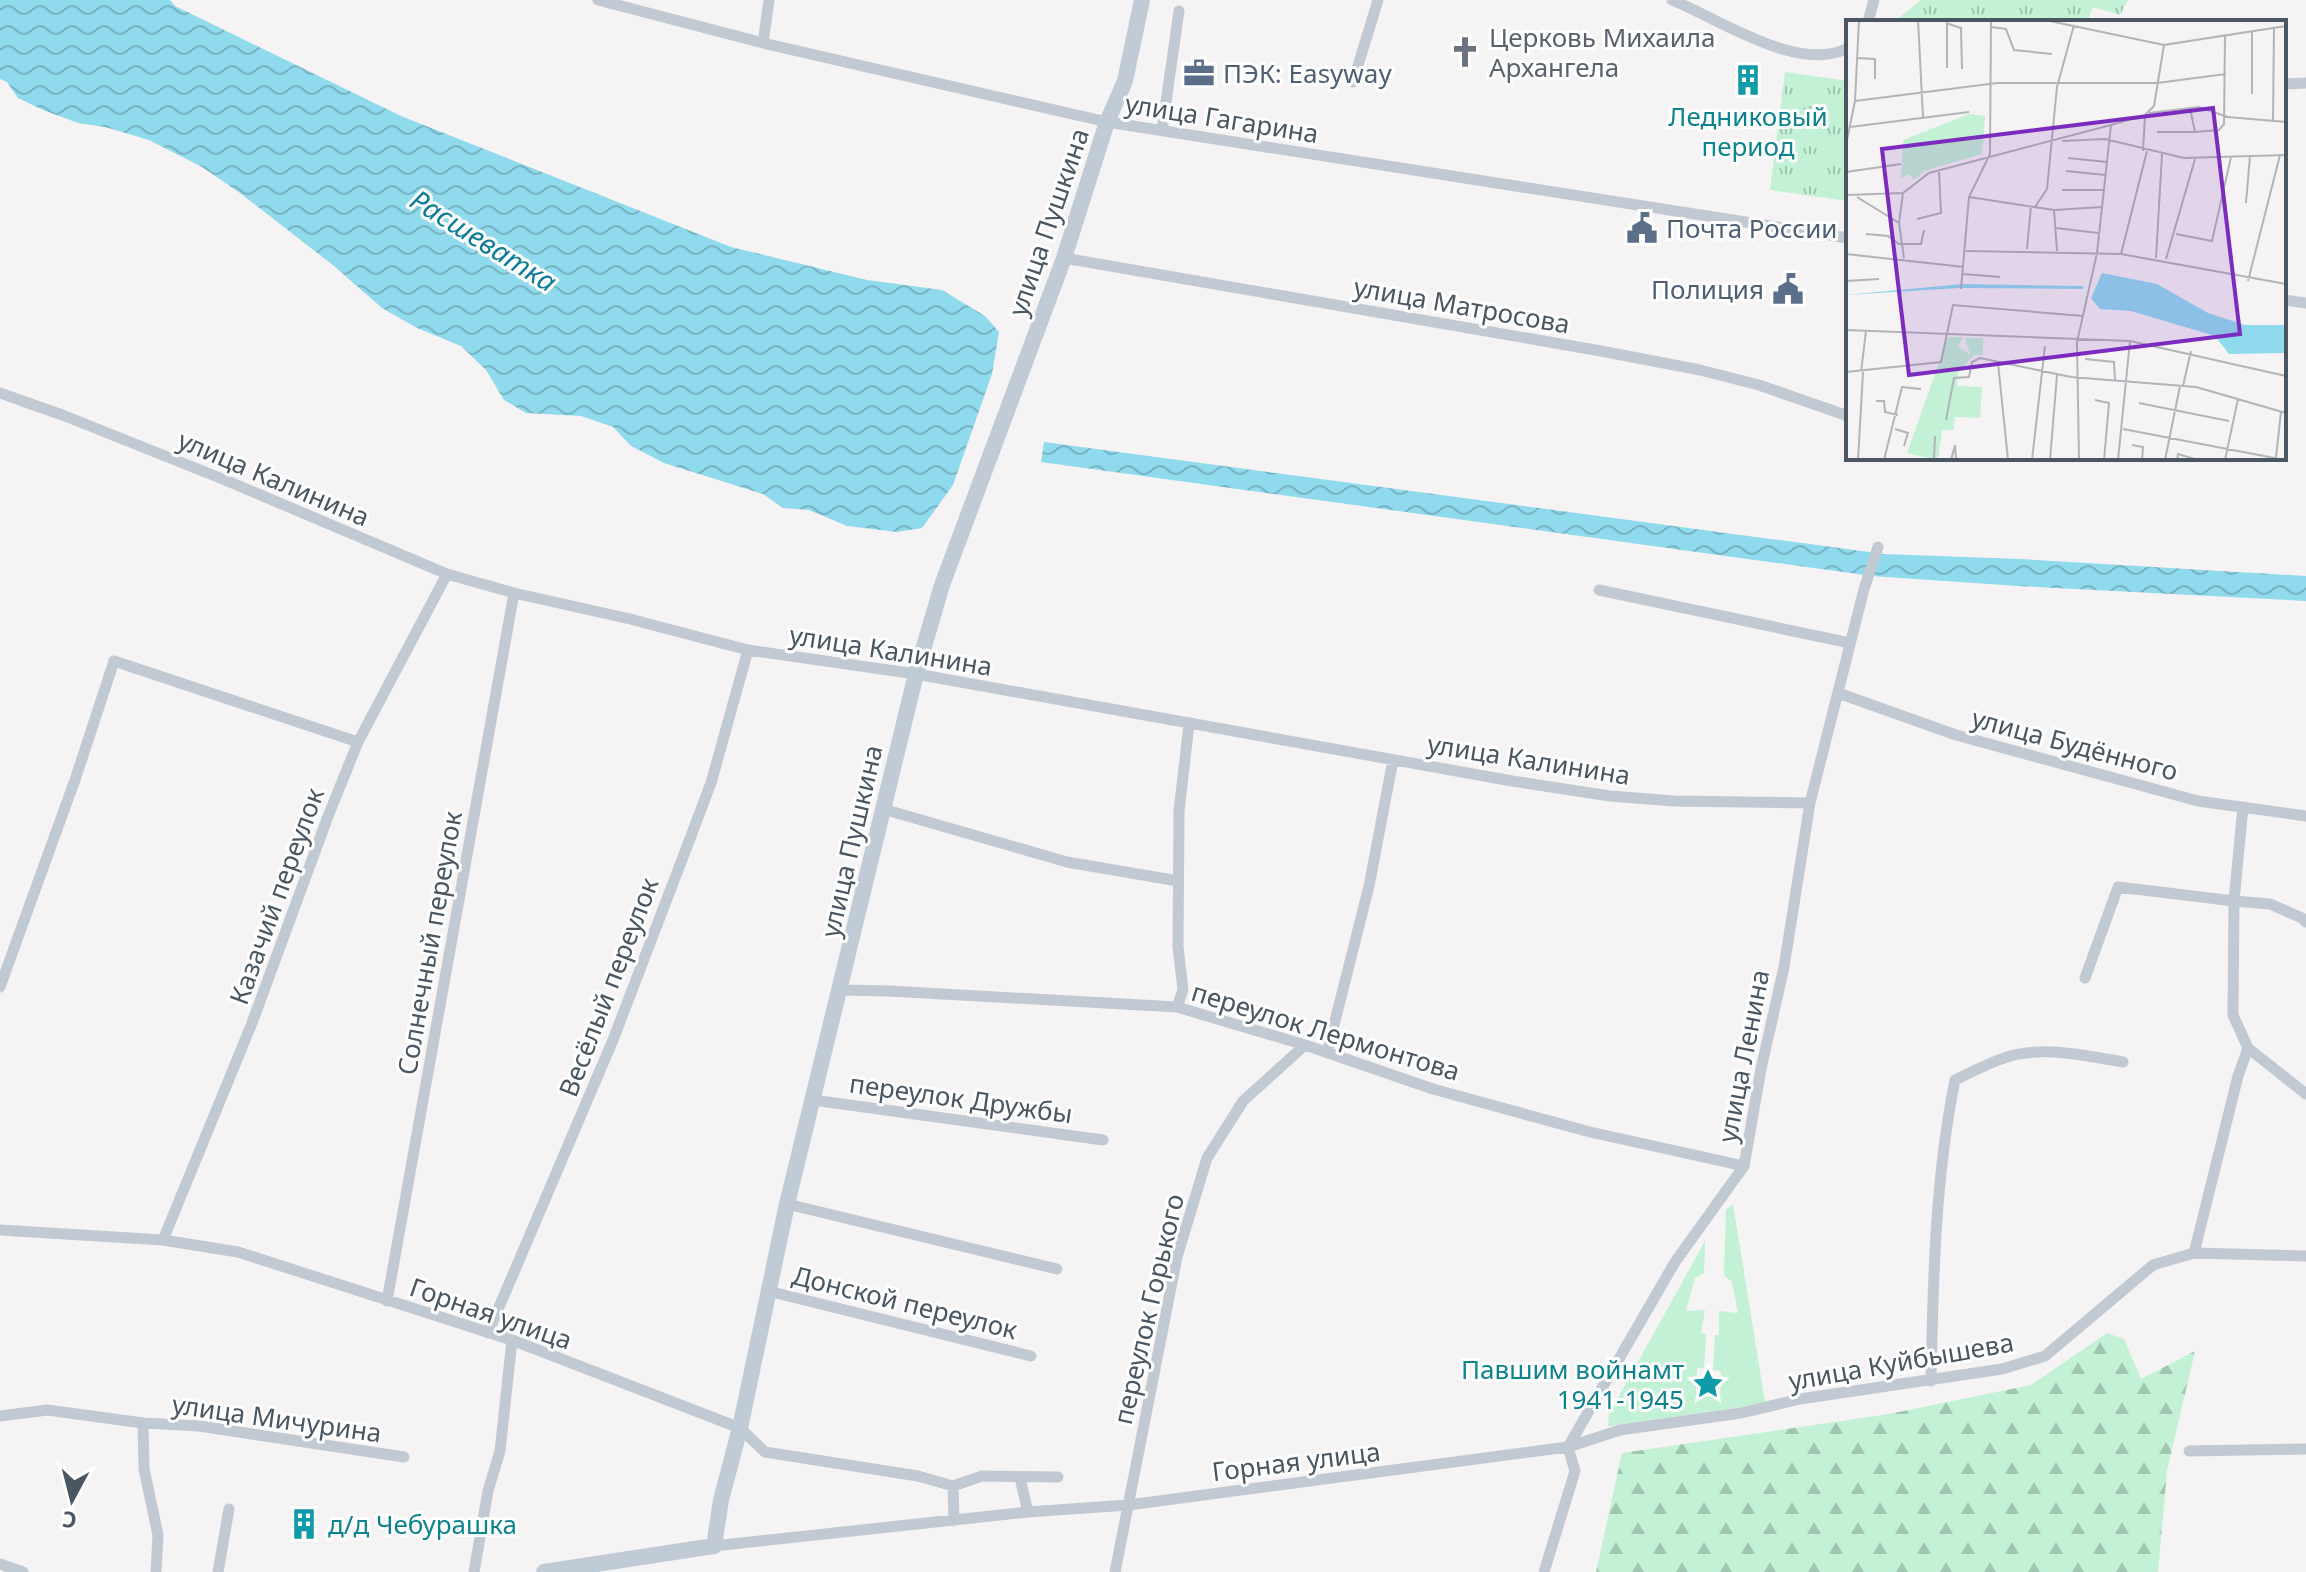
<svg xmlns="http://www.w3.org/2000/svg" width="2306" height="1572" font-family="'Noto Sans',sans-serif">
	<style>
		.grass { fill: #c3f1d5 }
		.forest { fill: url(#forest-firs) }
		.park { fill: url(#park-tufts) }
		.water { fill: url(#water-waves) }
		.lines { fill: none; stroke-linecap: round; stroke-linejoin: round }
		.minor { stroke: #c1cad2; stroke-width: 11 }
		.secondary { stroke: #c1cbd6; stroke-width: 16 }
		.labels { text-anchor: middle; dominant-baseline: central; stroke-width: 6; stroke-linejoin: round; paint-order: stroke }
		.worship-label { font-size: 26px; fill: #5b616d; stroke: #fff; text-anchor: start }
		.service-label { font-size: 26px; fill: #4e5e75; stroke: #fff; text-anchor: start }
		.culture-label { font-size: 26px; fill: #0d838f; stroke: #fff }
		.street-label { font-size: 26px; fill: #4a5661; stroke: #fff }
		.water-label { font-size: 28px; font-style: italic; fill: #0c7c9a; stroke: #fff }
		.inset-road { fill: none; stroke: #b1b4b9; stroke-width: 2 }
		.view { fill: #7b2cbf; fill-opacity: 0.15; stroke: #7b2cbf; stroke-width: 4 }
		.inset-edge { fill: none; stroke: #4a5661; stroke-width: 4 }
	</style>
	<defs>
		<pattern id="forest-firs" width="22" height="20" patternUnits="userSpaceOnUse" patternTransform="scale(2)"><rect width="22" height="20" fill="#c3f1d5"/><path d="M5 1l3.5 6h-7zM16 11l3.5 6h-7z" fill="#a0c6b0"/></pattern>
		<pattern id="park-tufts" width="24" height="20" patternUnits="userSpaceOnUse" patternTransform="scale(2)"><rect width="24" height="20" fill="#c3f1d5"/><path d="M3 7l-1-3M5 7V3M7 7l1-3M15 17l-1-3M17 17v-4M19 17l1-3" fill="none" stroke="#a0c6b0"/></pattern>
		<pattern id="water-waves" width="16" height="10" patternUnits="userSpaceOnUse" patternTransform="scale(2)"><rect width="16" height="10" fill="#90daee"/><path d="M0 5q4-4 8 0t8 0" fill="none" stroke="#78b4c4"/></pattern>
	</defs>
	<rect width="100%" height="100%" fill="#f5f3f3"/>
	<path class="grass" d="M1733,1204L1765,1402L1763,1404L1608,1426L1609,1414L1705,1241L1704,1273L1695,1278L1686,1311L1705,1310L1701,1333L1706,1334L1704,1368H1697L1696,1395L1720,1396L1721,1371L1713,1370L1715,1335H1719V1311L1738,1313L1732,1282L1724,1275L1726,1210Z"/>
	<path class="forest" d="M2107,1333L2124,1339L2141,1379L2195,1351L2167,1471L2158,1572H1596L1622,1453L1889,1414L2031,1385Z"/>
	<path class="park" d="M1921,0H2128L2120,15L2093,7L2087,22H1894Z
		M1785,72L1848,81V201L1770,190Z"/>
	<path class="water" d="M0,0H170L175,6L401,116L731,247L867,280L942,290L985,316L999,332L992,374L953,485L922,528L897,532L847,526L809,510L783,508L763,494L664,463L631,446L613,427L581,416L526,413L504,400L486,370L461,346L417,328L382,308L334,266L240,193L202,167L149,140L105,127L78,123L43,110L18,98L7,82L0,79Z
		M1044,442L1884,554L2020,559L2306,576V601L2018,586L1872,576L1041,462Z"/>
	<g class="lines">
		<path class="minor" d="M598,0L763,43L1107,122L1848,238
			M1672,0C1719,19 1799,74 1848,48
			M1868,22L1874,0
			M763,43L769,0
			M1353,82L1378,0
			M2284,84L2306,83
			M1162,130L1179,11
			M1064,258L1601,351L1700,370L1759,385L1848,416
			M2284,300L2306,303
			M0,393L65,416L225,480L447,574L514,593L630,619L748,650L916,674L1512,781L1610,796L1674,801L1810,803
			M1599,590L1850,643
			M1838,693L1956,735L2198,801L2306,816
			M2243,807L2234,901L2233,1015L2248,1048L2306,1094
			M883,809L1067,862L1178,881
			M2085,978L2118,887L2234,901L2270,904L2302,918L2306,922
			M0,987L76,777L114,661L358,742
			M840,990L889,991L1177,1007L1305,1045L1433,1089L1590,1132L1744,1166
			M1177,1007L1183,990L1178,947L1179,811L1189,724
			M1327,1053L1369,886L1393,760
			M813,1100L1103,1140
			M787,1204L1057,1269
			M0,1230L163,1240L238,1252L512,1340L740,1428L765,1452L918,1476L953,1486L982,1476L1058,1477
			M163,1240L252,1023L327,819L358,742L447,574
			M2194,1253L2238,1076L2248,1048
			M768,1291L1031,1356
			M387,1301L514,593
			M488,1333L613,1040L683,857L711,783L748,650
			M1931,1381C1933,1281 1935,1178 1955,1080C1974,1071 1994,1060 2014,1055C2050,1047 2087,1056 2123,1062
			M0,1416L47,1410L143,1423
			M2189,1451L2306,1449
			M1020,1478L1028,1512
			M953,1486L954,1521
			M714,1546L1028,1512L1128,1505L1568,1447L1620,1430L1741,1413L1800,1399L2002,1369L2045,1356L2153,1265L2194,1253L2306,1256
			M0,1564L23,1572
			M156,1572L158,1535L144,1469L143,1423L199,1426L404,1457
			M218,1572L229,1509
			M474,1572L488,1491L500,1451L512,1340
			M1115,1572L1177,1257L1207,1158L1243,1101L1305,1045
			M1544,1572L1575,1471L1568,1447L1675,1262L1744,1166L1761,1069L1784,967L1810,803L1864,589L1878,547"/>
		<path class="secondary" d="M544,1572L714,1546L721,1500L740,1428L787,1204L916,674L942,585L1064,258L1107,122L1125,81L1142,0"/>
	</g>
	<defs>
		<symbol id="church-bare" viewBox="-9 -9 18 18"><path d="M-1.2-6h2.4v3.5h3.3v2.4h-3.3V6h-2.4V-.1h-3.3v-2.4h3.3Z" fill="#6b7280" stroke="#fff" stroke-width="2.5" paint-order="stroke"/></symbol>
		<symbol id="office-bare" viewBox="-9 -9 18 18"><path d="M-6-3h4V-5.5h4V-3h4V5H-6ZM-1-4.5V-3h2v-1.5ZM-6 0V1H6V0Z" fill="#5c6f8a" stroke="#fff" stroke-width="2.5" paint-order="stroke"/></symbol>
		<symbol id="building-bare" viewBox="-9 -9 18 18"><path d="M-4-6H4V6H1V3H-1V6H-4ZM-2.5-4.3h1.7v1.8h-1.7ZM.8-4.3h1.7v1.8H.8ZM-2.5-1h1.7V.8h-1.7ZM.8-1h1.7V.8H.8Z" fill="#0f9aa8" stroke="#fff" stroke-width="2.5" paint-order="stroke"/></symbol>
		<symbol id="civic-bare" viewBox="-9 -9 18 18"><path d="M-.6-6.5H3V-4.5H.6V-3L4-1V1h2V6H-6V1h2V-1L-.6-3ZM-1.2 2.5V6h2.4V2.5Z" fill="#5c6f8a" stroke="#fff" stroke-width="2.5" paint-order="stroke"/></symbol>
		<symbol id="sight-bare" viewBox="-9 -9 18 18"><path d="M0-6L1.8-2.2L6-1.7L2.9 1.2L3.7 5.4L0 3.3L-3.7 5.4L-2.9 1.2L-6-1.7L-1.8-2.2Z" fill="#0f9aa8" stroke="#fff" stroke-width="2.5" paint-order="stroke"/></symbol>
	</defs>
	<g fill-rule="evenodd">
		<use href="#church-bare" x="1443" y="30" width="44" height="44"/>
		<use href="#office-bare" x="1177" y="51" width="44" height="44"/>
		<use href="#building-bare" x="1726" y="58" width="44" height="44"/>
		<use href="#civic-bare" x="1620" y="206" width="44" height="44"/>
		<use href="#civic-bare" x="1766" y="267" width="44" height="44"/>
		<use href="#sight-bare" x="1686" y="1362" width="44" height="44"/>
		<use href="#building-bare" x="282" y="1502" width="44" height="44"/>
	</g>
	<g class="labels">
		<g class="worship-label">
			<text x="1489" y="37">Церковь Михаила<tspan x="1489" dy="30">Архангела</tspan></text>
		</g>
		<g class="service-label">
			<text x="1223" y="73">ПЭК: Easyway</text>
			<text x="1666" y="228">Почта России</text>
			<text x="1764" y="289" text-anchor="end">Полиция</text>
		</g>
		<g class="culture-label">
			<text x="1748" y="116">Ледниковый<tspan x="1748" dy="30">период</tspan></text>
			<text x="1684" y="1369" text-anchor="end">Павшим войнамт<tspan x="1684" dy="30">1941-1945</tspan></text>
			<text x="328" y="1524" text-anchor="start">д/д Чебурашка</text>
		</g>
		<g class="street-label">
			<text transform="translate(1222 118) rotate(9)">улица Гагарина</text>
			<text transform="translate(1048 222) rotate(-71)">улица Пушкина</text>
			<text transform="translate(1462 305) rotate(10)">улица Матросова</text>
			<text transform="translate(274 478) rotate(23)">улица Калинина</text>
			<text transform="translate(891 650) rotate(9)">улица Калинина</text>
			<text transform="translate(2075 744) rotate(15)">улица Будённого</text>
			<text transform="translate(1529 759) rotate(9)">улица Калинина</text>
			<text transform="translate(851 841) rotate(-77)">улица Пушкина</text>
			<text transform="translate(276 896) rotate(-70)">Казачий переулок</text>
			<text transform="translate(429 943) rotate(-80)">Солнечный переулок</text>
			<text transform="translate(608 987) rotate(-69)">Весёлый переулок</text>
			<text transform="translate(1326 1031) rotate(17)">переулок Лермонтова</text>
			<text transform="translate(1743 1056) rotate(-79)">улица Ленина</text>
			<text transform="translate(961 1098) rotate(8)">переулок Дружбы</text>
			<text transform="translate(905 1302) rotate(14)">Донской переулок</text>
			<text transform="translate(1148 1309) rotate(-77)">переулок Горького</text>
			<text transform="translate(491 1313) rotate(19)">Горная улица</text>
			<text transform="translate(1901 1361) rotate(-10)">улица Куйбышева</text>
			<text transform="translate(277 1418) rotate(8)">улица Мичурина</text>
			<text transform="translate(1296 1461) rotate(-7)">Горная улица</text>
		</g>
		<g class="water-label">
			<text transform="translate(484 240) rotate(32)">Расшеватка</text>
		</g>
	</g>
	<g transform="translate(1846 20)">
		<rect width="440" height="440" fill="#f5f3f3"/>
		<path d="M110,366L136,367L134,398L109,397Z" fill="#c3f1d5"/>
		<path d="M123,94L139,96L136,134L78,151L68,160L63,154L55,159L57,120Z" fill="#c3f1d5"/>
		<path d="M102,317H117L112,326L124,335L119,318H137V335H128L112,353L108,410H96L92,440L61,433Z" fill="#c3f1d5"/>
		<path d="M256,253L311,264L362,293L399,305H440V333L383,334L369,316L285,291L254,289L245,278ZM116,264L237,266V269L114,268L0,275Z" fill="#90daee"/>
		<path class="inset-road" d="M72,0L77,97M199,0L318,25M101,1V48M100,3L115,8L116,49M145,7L160,9L168,30L206,34M11,38L29,39V59M406,74V12M9,81L151,63H311L380,54M303,93L353,87L382,97L440,102M427,100L428,9M4,107L123,92M311,112H349L344,88M349,112L373,110L378,104L379,16M216,121L259,119L338,138L440,135M0,125L9,81L13,0M297,131L299,96M222,138L261,142M220,151L259,155M0,152L55,144M216,170H258M0,175L57,173L83,153L265,105M11,177L53,203L58,238M123,177L208,190L256,187M400,183L404,136M189,187L201,169L211,67L228,5M208,190L211,231M71,199L95,193L93,150M53,203L57,173M210,208L252,213M20,214L42,216L53,224H75L78,210M330,214L366,221L385,137M181,229L185,186M120,231L275,234L440,264M0,234L118,247M275,234L301,131M310,238L316,134M320,239L349,139M117,254L154,257M0,261L33,259M402,261L434,135M115,269L123,177L144,134L145,0M0,310L284,321L440,356M239,339L268,342L269,361M152,343L162,440M0,352L95,342L107,285L237,296M15,352L20,311M337,366L345,331M249,380L263,383L258,440M30,381H38L39,392L52,395M293,383L383,401M100,400L108,358L123,357L126,342L134,338L225,357L350,367L440,393M49,409L62,413L58,426M277,409L439,440M286,425L297,427L296,440M430,437L435,392M12,440L17,352M38,440L56,367L75,369M88,440L89,416M105,440L109,425L110,440M186,440L199,326M204,440L211,355M233,440L231,322L251,233L265,105L299,95L308,86L318,25L440,6M272,440L284,321M319,440L334,366M331,440L332,434L352,440M379,440L392,379"/>
		<path class="view" d="M367,88L394,314L63,355L36,129Z"/>
		<rect width="440" height="440" class="inset-edge"/>
	</g>
	<g transform="translate(72 1500) rotate(187)" stroke="#ffffff" stroke-width="6" paint-order="stroke">
	<path d="M0-6L14 30L0 20L-14 30Z" fill="#4a5661"/>
	<text y="-12" font-size="22" font-weight="bold" text-anchor="middle" fill="#4a5661">С</text>
	</g>
</svg>
